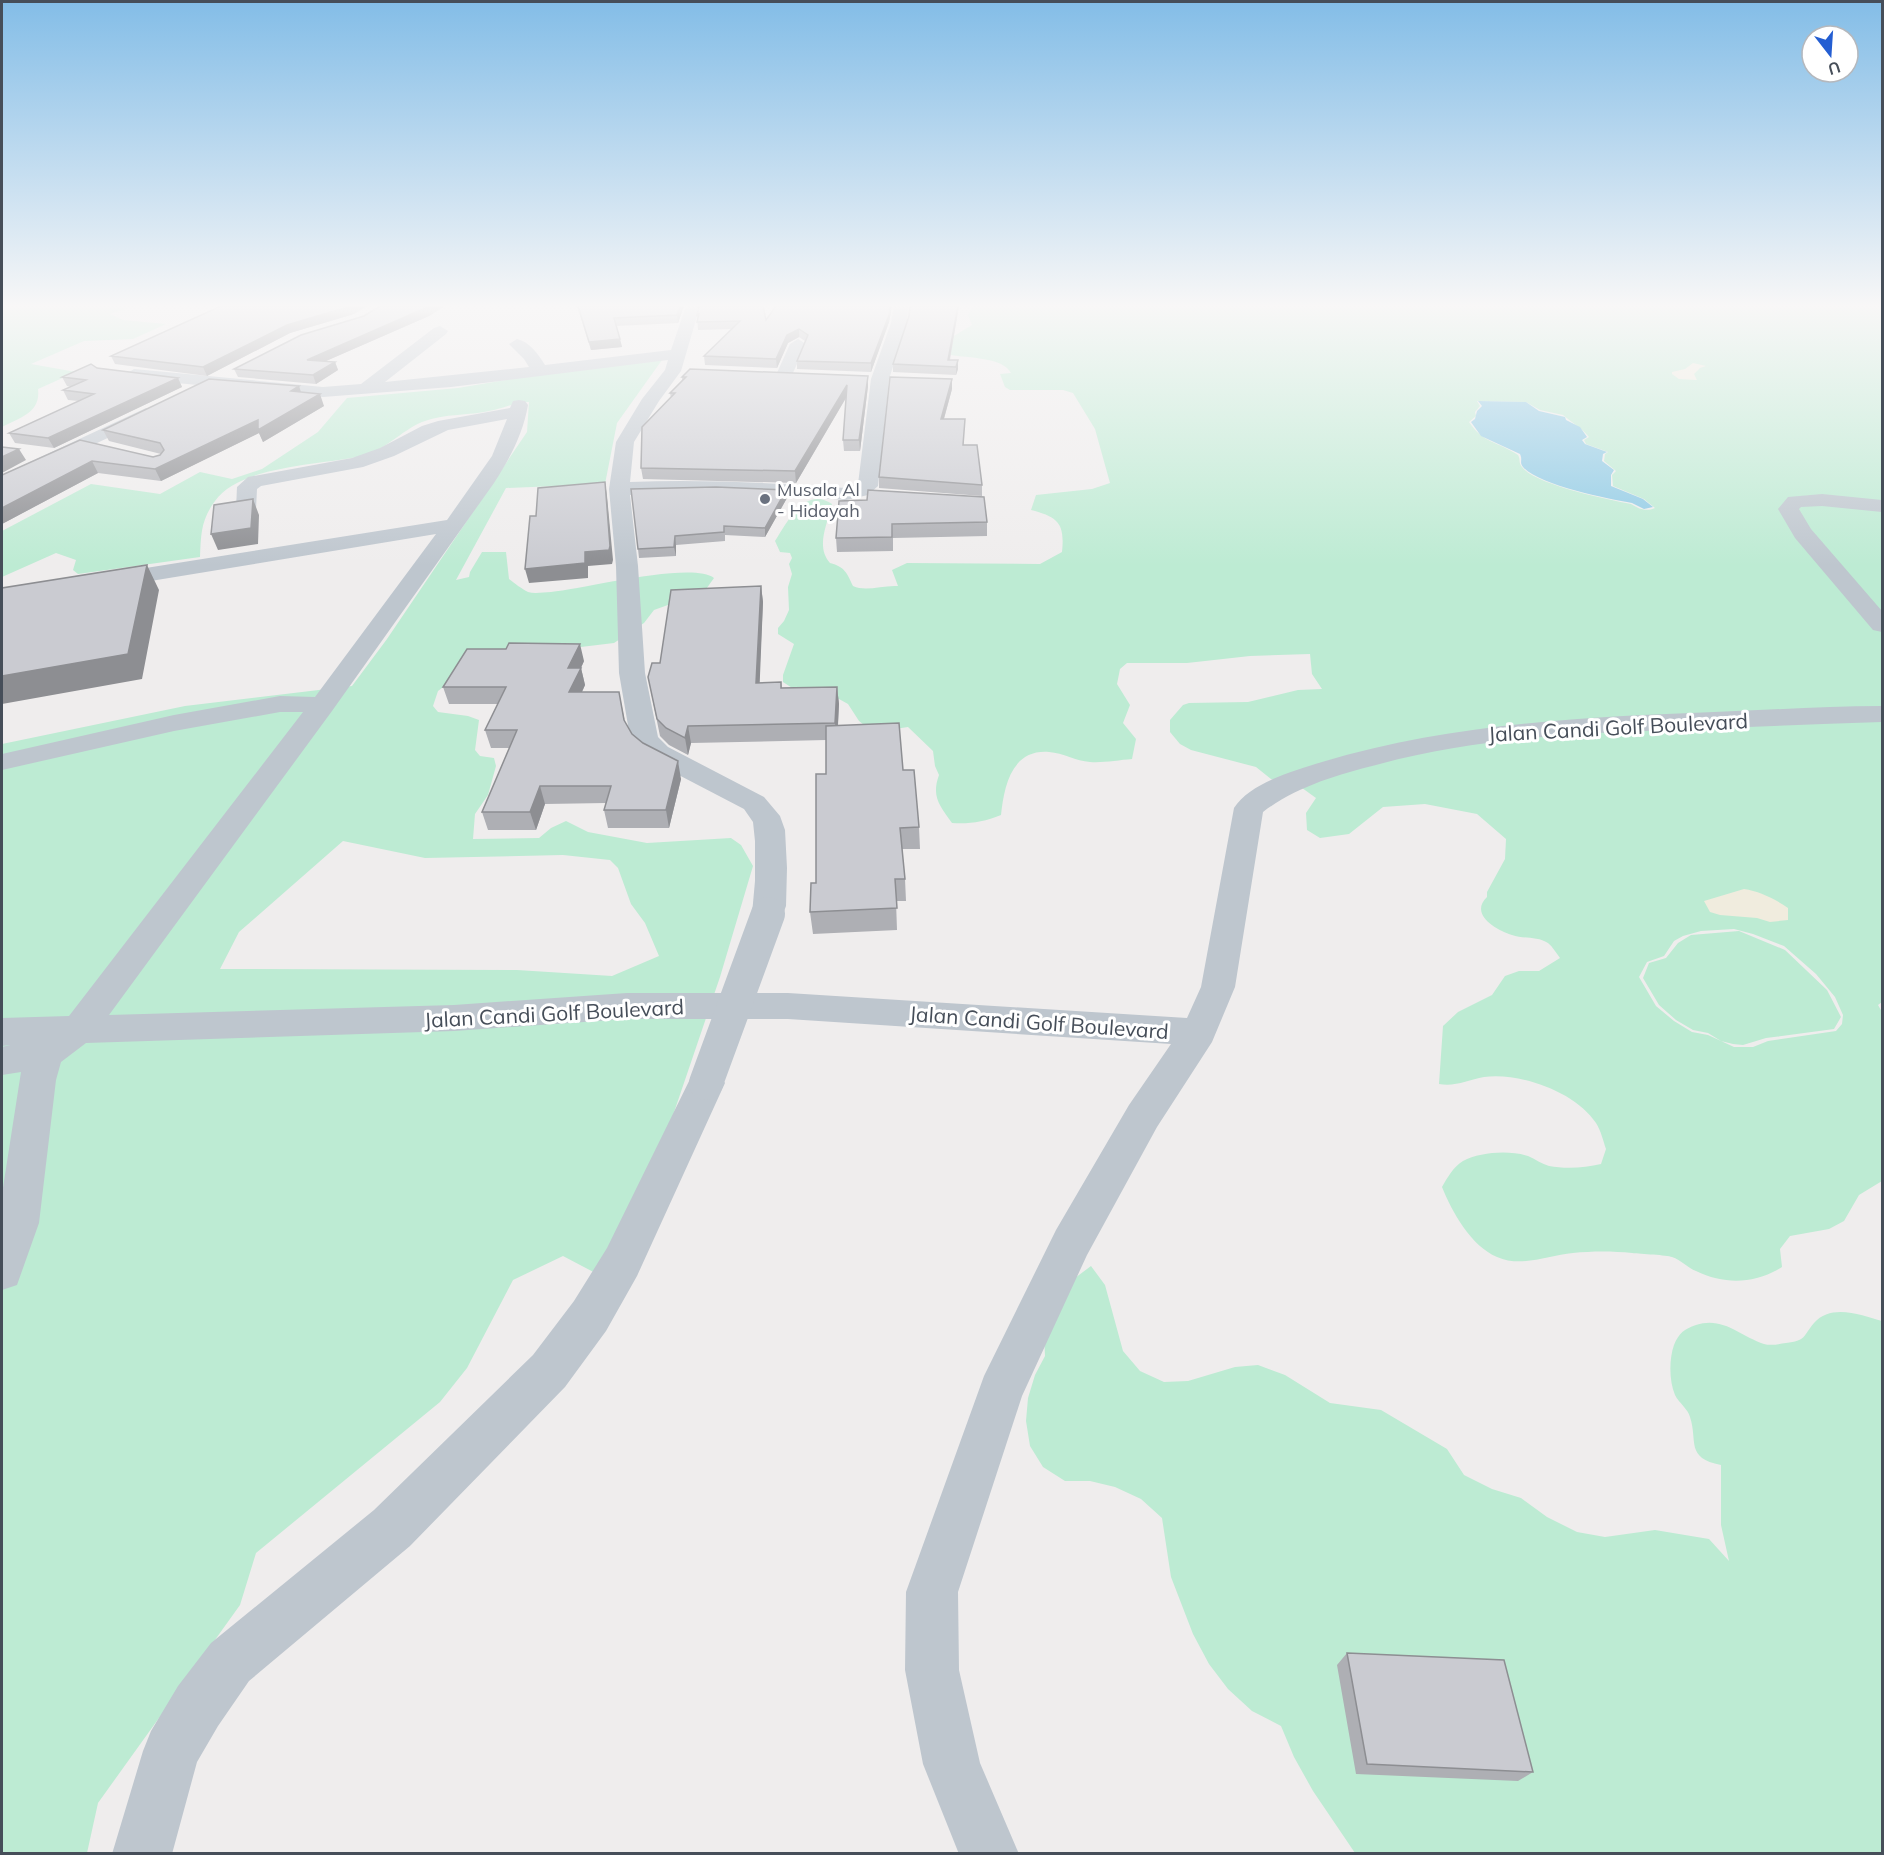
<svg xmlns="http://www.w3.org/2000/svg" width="1884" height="1855" font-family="Mulish,sans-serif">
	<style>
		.green { fill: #bdebd3; fill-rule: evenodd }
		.sand { fill: #f0ecde }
		.water { fill: #8dcae5 }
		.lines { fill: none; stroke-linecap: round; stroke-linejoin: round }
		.minor { fill: #bec6ce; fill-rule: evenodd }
		.minor-bridge { stroke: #bec6ce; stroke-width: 34 }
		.wall { fill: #aeafb4 }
		.shaded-wall { fill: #8d8e92 }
		.building { fill: #cacbd1; stroke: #8d8e92; stroke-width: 1.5 }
		.worship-dot { fill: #6b7280; stroke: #fff; stroke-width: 2 }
		.labels { text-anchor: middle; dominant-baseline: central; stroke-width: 6; stroke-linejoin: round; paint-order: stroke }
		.far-worship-label { font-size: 18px; fill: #5b616d; stroke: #fff; text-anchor: start }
		.street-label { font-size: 21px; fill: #464e59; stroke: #fff }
	</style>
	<rect width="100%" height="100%" fill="#efeded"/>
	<path class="green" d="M2,306H135L110,314L123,320L166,324L133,339L84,341L31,364L76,372L38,389C41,413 19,418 2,427Z
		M973,306H1882V1002L1878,1005L1882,1012V1181L1859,1195L1844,1221L1829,1229L1790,1236L1780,1249L1782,1267C1755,1284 1725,1285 1696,1271C1688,1268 1681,1260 1672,1257C1667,1255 1641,1254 1632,1253C1613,1251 1592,1251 1573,1253C1548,1255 1522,1268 1497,1257C1471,1246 1452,1212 1442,1187C1447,1178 1454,1166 1463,1161C1480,1152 1509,1150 1528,1156C1535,1159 1542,1164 1549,1166C1565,1169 1585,1168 1601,1164L1606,1149C1603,1140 1601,1131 1596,1123C1576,1092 1520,1072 1484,1077C1468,1080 1455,1087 1439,1084L1443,1026L1458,1012L1492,995L1505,976L1519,971H1539L1560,958C1556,953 1553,947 1548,943C1537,936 1523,939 1512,935C1496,930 1469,914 1487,897V892L1505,859L1506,839L1477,814L1425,804L1383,807L1349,834L1320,838L1307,830L1306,813L1316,798L1291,780L1271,779L1256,767L1191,750L1180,744L1170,732V720L1183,705L1189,703L1248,702L1298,690L1322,689L1312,674L1310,654L1250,656L1187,663H1127L1120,669L1117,684L1130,705L1123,723L1136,739L1132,759C1119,760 1103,763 1090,762C1076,761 1063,753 1049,752C1011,749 1004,787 1001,815C984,822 970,824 952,823C940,806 931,797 939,775L935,766L933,751L908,727L882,731L868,728L859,721L848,704L839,699L800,693L783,682V675L794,644L778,634V628L784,621L789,610L788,587L792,574L789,564L792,558L790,553L780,552L775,541C787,522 805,486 832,504C828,523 815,546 830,563C845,567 847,573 853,586C866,592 882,585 898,586L892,570L907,563L1040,564L1062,552C1065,523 1058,517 1031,510L1036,495L1092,489L1110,483L1095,429L1073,393L1063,390H1010L1005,387L1000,374L1011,373C1003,357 967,358 951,355L949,339L972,325L968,315ZM1477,401L1526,402L1540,410L1563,415C1571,422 1581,427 1589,437L1584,440L1586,444L1608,452L1605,454L1604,461L1616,471L1612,475L1613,486L1644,499L1655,508C1646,512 1639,509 1631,504C1607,499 1536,485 1522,467C1518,462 1521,460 1518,455C1497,441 1484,444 1469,422L1476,416L1475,412L1480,406ZM1734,929L1753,934L1784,946L1816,974L1835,997L1843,1015L1842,1024L1836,1031L1768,1041L1753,1047H1734L1708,1035L1692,1032L1674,1021L1656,1006L1639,977L1647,962L1664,956L1674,941L1683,936L1701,931Z
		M662,360L617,423L605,484L506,488L456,580L469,577L470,572L482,552H506L509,579C514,583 522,589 528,592C535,594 544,592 551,592C584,589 692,561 714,578L704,592L654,610L644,623L614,643L480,659L438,691L433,706L438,712L468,716L479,720L475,750L480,756L494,758L496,766L488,795L475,814L473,839L539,838L551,828L566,821L588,832L647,843L731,838L741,845L753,866L720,977L669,1127L601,1276L563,1256L513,1280L467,1368L440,1402L256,1553L240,1605L98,1803L87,1853H2V744L185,706L352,686L387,639L527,432L529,402C516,402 507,407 494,410C471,416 444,413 422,422C401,431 384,451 362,456C323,465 240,465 215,501C201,520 201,534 200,557L78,574L73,570L76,560L56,553L2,577V531L91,484L160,494L200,472L232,479L262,469L318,432L347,398L458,388L565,370ZM343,841L425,858L563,855L610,860L618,868L631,904L645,923L659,956L612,976L517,970L220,969L239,932Z
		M1739,931L1785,950L1827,990L1841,1017L1834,1029L1766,1038L1743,1045L1733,1044L1721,1041L1708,1033L1693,1030L1676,1020L1659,1005L1643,978L1649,963L1666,958L1678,943L1691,935Z
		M1091,1266L1105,1285L1123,1351L1140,1371L1164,1382L1188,1381L1235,1367L1258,1365L1285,1375L1330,1403L1381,1410L1447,1449L1464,1475L1492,1489L1521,1498L1547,1517L1577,1532L1605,1537L1655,1530L1709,1539L1729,1561L1721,1525V1465C1685,1458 1698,1441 1690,1417C1688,1409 1679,1403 1675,1395C1669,1381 1669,1359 1674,1345C1679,1333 1684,1329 1696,1325C1723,1316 1740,1336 1764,1344C1771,1346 1779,1344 1786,1343C1806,1341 1803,1336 1814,1323C1831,1303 1862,1315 1882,1321V1853H1355L1313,1791L1294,1757L1281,1726L1252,1711L1228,1689L1209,1664L1193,1634L1171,1577L1162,1518L1141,1499L1115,1487L1090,1481H1065L1043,1467L1030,1446L1026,1421L1028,1398L1035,1375L1045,1356L1044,1334L1075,1278Z"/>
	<path class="sand" d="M1693,363L1706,366L1700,368L1694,374L1697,380L1679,379L1672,374V372L1685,369Z
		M1744,889C1759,891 1775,899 1788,908V920L1770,922L1757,918L1720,915L1710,912L1704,901Z"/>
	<path class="water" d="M1478,401L1526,402L1539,411L1565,417L1566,420L1580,427L1587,437L1582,440L1585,444L1607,452L1603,454L1602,461L1614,470L1611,475V486L1643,499L1653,507L1644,509L1632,503C1608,499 1538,485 1523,467C1519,462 1523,460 1520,454L1481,436L1471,422L1475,419L1477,411L1482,406Z"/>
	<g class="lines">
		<path class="minor" d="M686,306H700L681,371L659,401L634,442L630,482C702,479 774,483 846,488L858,484L871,379L891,323L894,306H908L907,323L889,379L878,486L868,495L846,500L764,494L688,492L630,495L638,566L645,673L658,737L668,747L764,797L780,816L785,830L787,868L786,906L780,922L768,925L756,922L752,914L755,881V841L753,822L744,809L648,759L637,750L630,737L619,673L616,566L609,489L616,442L642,399L665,370L668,360L451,387L323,397L134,379L126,374L134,369L323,387L361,384L434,328L440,326L448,331L446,334L385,382L529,367L524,359L509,344L517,339C530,342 538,354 545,365L671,350Z
			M798,339L806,344L792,375L790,379H778L776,375L790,344Z
			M519,400L525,401L528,405C523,434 510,458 494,483L332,711L109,1015L454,1005L627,993H788L1187,1018L1201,987L1234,808C1251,782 1294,771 1322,762C1450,724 1581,717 1714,712C1770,710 1826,706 1882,706V722C1818,724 1755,727 1691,729C1585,733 1479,737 1376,765C1336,775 1296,787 1263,812L1235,987L1212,1042L1157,1127L1087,1255L1022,1396L958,1592L959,1670L980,1763L1019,1854H959L923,1764L905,1670L906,1592L984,1376L1056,1230L1129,1105L1171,1044L788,1019H627L454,1031L86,1043L61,1062L56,1080L39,1223L17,1285L2,1290V1194L21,1072L2,1075V1047L10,1045L2,1046V1018L69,1016L303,712H280L174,731L2,770V754L174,715L280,696L315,697L436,534L108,588L100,586L97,581L100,576L108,574L447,520L492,456L507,419L448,430L394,456L363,467L261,486L257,489L256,509L253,513L246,515L239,513L236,509L237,487L248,477L352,458L380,448L422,426L438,421L510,408L513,401Z
			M146,408L152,409L155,413L152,417L2,488V475Z
			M1822,494L1882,500V512L1822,506L1801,507L1799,509L1811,529L1882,611V632L1873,630L1795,538L1778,509L1788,497Z
			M706,1068L719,1073L725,1083L637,1276L606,1331L565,1387L410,1546L249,1681L218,1726L197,1762L172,1854H112L143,1751L151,1731L178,1686L211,1643L374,1510L533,1355L574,1301L607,1248L693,1073Z"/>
		<path class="minor-bridge" d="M706,1083L768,914"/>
	</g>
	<path class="wall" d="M380,306H445L429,316L326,361L335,362L338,370L316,384L238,377L234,369L364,316Z
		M577,306H684L678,323L616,326L622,347L591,350Z
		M776,306H892L889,322L871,372L797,369V361L805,341L799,337L788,343L777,368L705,365L704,356L732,329L698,330L697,315L766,320Z
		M959,306L950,360H958V369L956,375L893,372V364L909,316Z
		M354,314L290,333L207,376L115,364L111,356Z
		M97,368L178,378L182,387L54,448L15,443L9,433L79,401L68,400L63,390L71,387L67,386L62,377Z
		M682,377L868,386L860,451H844L843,440L846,398L796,483L643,479L641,468L671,398L670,393L682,380Z
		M299,386L301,393L324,406L263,442L259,433L161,481L98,473L2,524V475L80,440L153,457L160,455L161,454L109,441L103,430Z
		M952,389L944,419H965L963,445L982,485V496L879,488V477Z
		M786,490L787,498L765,537L725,535V541L676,545V556L639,558L638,549Z
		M839,501L987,522V536L893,538V551L837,552L836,538Z
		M761,586L763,602L759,683L781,682L782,688L837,687L839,704L838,726L903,770L919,827L920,849H902L905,879L906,901H896L897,930L813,934L810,912L816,883L826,774V740L691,743L688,755L669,745L660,736L648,677L660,663Z
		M584,661L581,668L585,685L582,692H619L625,722L632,734L681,779L669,828H608L604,810L606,803L545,804L536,830H488L482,812L510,748H491L485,730L498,704H449L443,687Z
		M1347,1653L1533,1772L1518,1781L1356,1774L1337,1665Z"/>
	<path class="shaded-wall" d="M351,306H368L354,314L290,333L207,376L203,367L287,325Z
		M430,306H445L429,316L310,368L307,360Z
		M680,306H684L678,323L677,315Z
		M890,306H892L889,322L871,372V363Z
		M958,306H959L948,368V360Z
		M799,329V337L788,343L777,368L776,359L787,335Z
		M620,339L622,347L591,350L589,342Z
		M958,360V369L956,375V367Z
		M335,362L338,370L316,384L313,375Z
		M868,376V386L860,451L859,440Z
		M178,378L182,387L54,448L48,438Z
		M952,379V389L941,429V419Z
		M847,385V396L796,483L795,471Z
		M299,386L303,398L291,391Z
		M320,394L324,406L263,442L259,433L161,481L155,469L258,420Z
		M19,449L26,460L2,473V457Z
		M92,461L98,473L2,524V508Z
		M605,482L607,496L613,560L612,564L588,566V578L529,583L525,569L585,552Z
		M786,490L787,498L765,537V528Z
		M253,499L259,515L258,544L218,550L211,534Z
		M675,536L676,545V556L674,547Z
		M147,565L159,590L142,679L2,704V676Z
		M761,586L763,602L759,700L756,683Z
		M580,644L584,661L573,685L568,668Z
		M581,668L585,685L574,709L569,692Z
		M837,687L839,704L837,740L835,723Z
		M688,726L691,743L688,755L685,738Z
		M678,761L681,779L669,828L666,810Z
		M540,786L545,804L536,830L530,812Z"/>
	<path class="building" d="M221,306H351L287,325L203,367L111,356Z
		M380,306H430L307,360L335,362L313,375L234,369L301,335L364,316Z
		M578,306H680L677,315L614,318L620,339L589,342Z
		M699,306H763L766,320L776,306H890L889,315L871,363L797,361L808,335L799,329L787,335L776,359L704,356L740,321L697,322L699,314L697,315Z
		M910,306H958L948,360H958L956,367L893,364L909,316Z
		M91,364L97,368L178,378L48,438L9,433L94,394L63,390L86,380L62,377Z
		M690,369L868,376L859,440H843L847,385L795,471L641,468L642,427L675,393H670L686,377H682Z
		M890,377L952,379L941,419H965L963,445H977L982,485L879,477Z
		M209,379L299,386L291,391L320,394L258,430V420L155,469L92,461L2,508V475L80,440L153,457L160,455L164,450L160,443L103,430Z
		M2,447L19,449L2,457Z
		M605,482L610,546L609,550L585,552V563L525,569L530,516H536L538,488Z
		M716,487L786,490L765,528L724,526V532L675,536L674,547L638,549L631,489Z
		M868,490L984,497L987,522L892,524V537L836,538L839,501L867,500Z
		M253,499L251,528L211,534L214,505Z
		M147,565L128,654L2,676V588Z
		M761,586L756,683L781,682V688L837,687L835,723L688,726L685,738L666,728L657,719L648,677L652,663H660L671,590Z
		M509,643L580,644L568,668H581L569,692H619L624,720L632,734L643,743L678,761L666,810H604L611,786H540L530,812H482L517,730H485L506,687H443L467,649H506Z
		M899,723L903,770H914L919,827L900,828L905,879H895L897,908L810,912L811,883H816V774H826V726Z
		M1347,1653L1504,1660L1533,1772L1367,1764Z"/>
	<linearGradient id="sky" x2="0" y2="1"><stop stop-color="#83bde7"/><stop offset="0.54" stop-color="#f8f7f7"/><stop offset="1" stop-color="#f8f7f7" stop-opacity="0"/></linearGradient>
	<rect width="1884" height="566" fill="url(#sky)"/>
	<circle class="worship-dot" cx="765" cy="499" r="6"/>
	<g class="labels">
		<g class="far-worship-label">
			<text x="777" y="489">Musala Al<tspan x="777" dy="21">- Hidayah</tspan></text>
		</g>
		<g class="street-label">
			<text transform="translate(1618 727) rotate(-3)">Jalan Candi Golf Boulevard</text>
			<text transform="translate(554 1013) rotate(-3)">Jalan Candi Golf Boulevard</text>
			<text transform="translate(1039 1022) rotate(4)">Jalan Candi Golf Boulevard</text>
		</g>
	</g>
	<rect width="1884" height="1855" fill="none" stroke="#464e59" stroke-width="6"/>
	<g transform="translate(1830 54) rotate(163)"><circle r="28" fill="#ffffff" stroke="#b5b8bd" stroke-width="1.5"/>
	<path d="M0-4.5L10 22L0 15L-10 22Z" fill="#245ed2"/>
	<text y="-9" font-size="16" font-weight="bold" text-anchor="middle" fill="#464e59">U</text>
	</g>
</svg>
